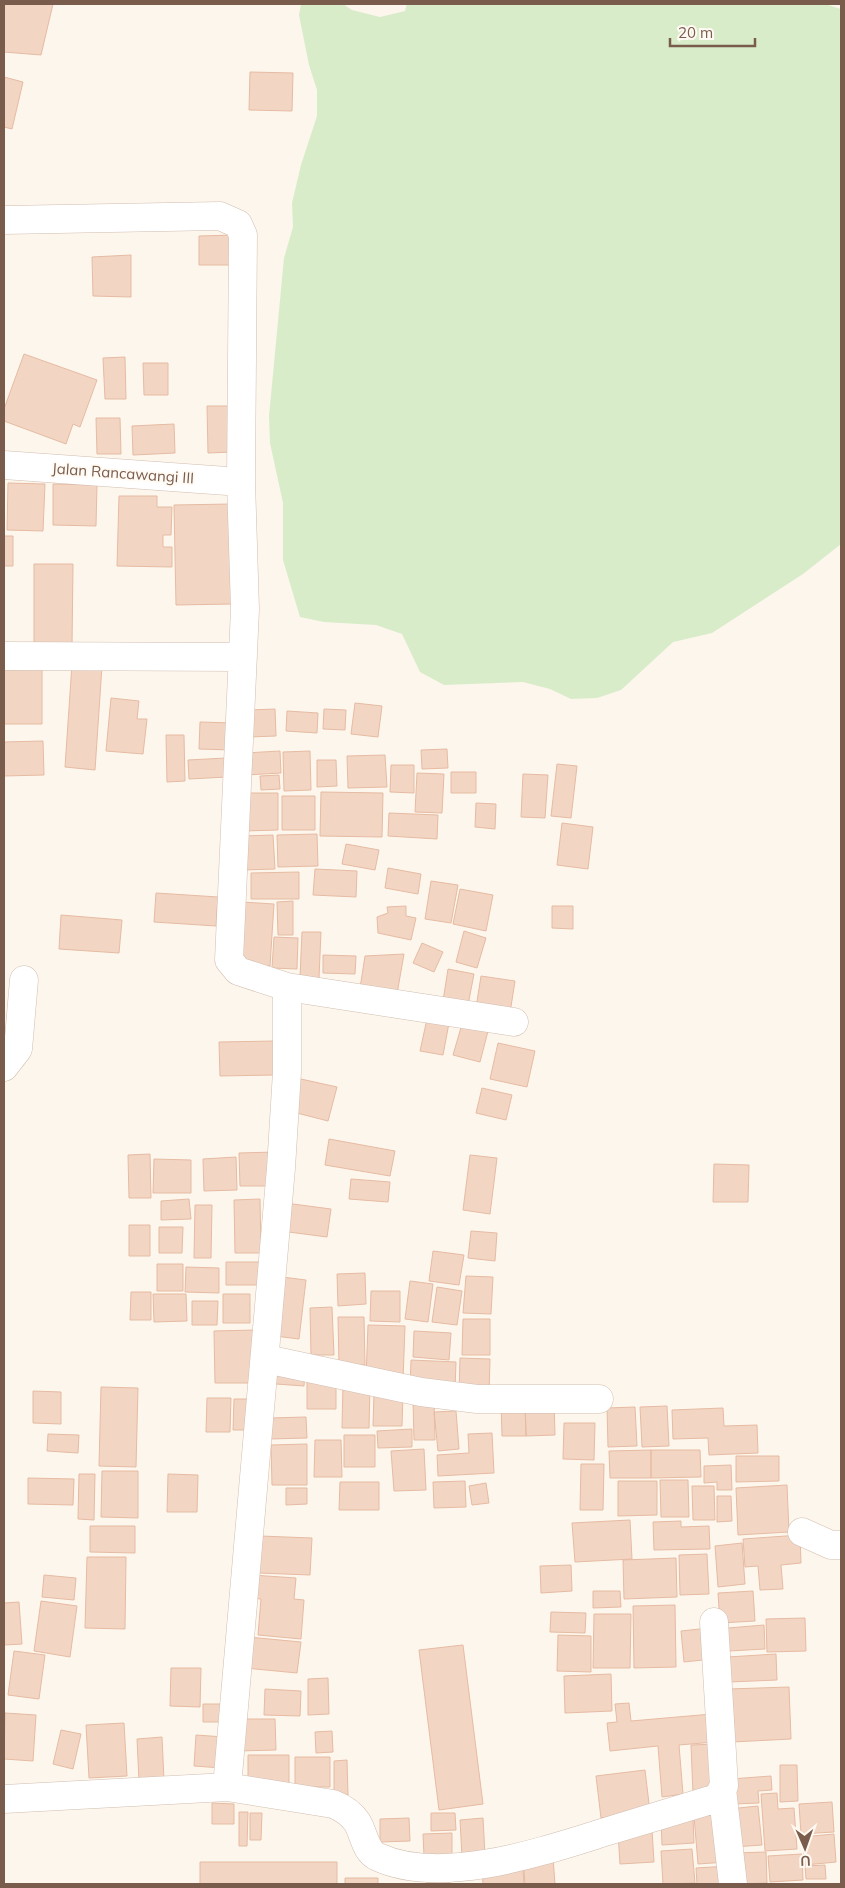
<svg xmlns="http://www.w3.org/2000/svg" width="845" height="1888" font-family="Mulish,sans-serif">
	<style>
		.green { fill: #d8ecc9 }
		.building { fill: #f3d5c3; stroke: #e6bba3 }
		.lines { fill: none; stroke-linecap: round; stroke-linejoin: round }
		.minor-casing { stroke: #d1beb0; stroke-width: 29 }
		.minor { stroke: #fff; stroke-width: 28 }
		.labels { text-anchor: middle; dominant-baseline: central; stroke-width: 4; stroke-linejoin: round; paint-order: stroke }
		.street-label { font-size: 15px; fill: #7a5c4d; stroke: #fffaf3 }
	</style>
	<rect width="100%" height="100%" fill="#fdf6ec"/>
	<path class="green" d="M301,4H343L352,10L380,17L405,11L407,4H825L841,9V544L803,574L712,633L673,642L621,690L597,698L571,699L550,689L523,682L444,685L420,672L402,634L376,625L324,622L300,617L283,560V503L270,443L269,416L284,258L293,227L292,203L301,165L317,116V90L309,65L299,15Z"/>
	<path class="building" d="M4,4H53L41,55L4,52Z
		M250,72L293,73L292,111L249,110Z
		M4,77L23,82L12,129L4,127Z
		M235,235L236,265H199V236Z
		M131,255V297L93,296L92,257Z
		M24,354L97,380L80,427L73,424L66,444L4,421V409Z
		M125,357L126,399H105L103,358Z
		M143,363H168V395H144Z
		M207,406H231L232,452L208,453Z
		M96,418H120L121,454H97Z
		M174,424L175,453L133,455L132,426Z
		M8,483L45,484L43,531L7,530Z
		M53,484L97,485L96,526L53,525Z
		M119,496H157V507H172L171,535H163V547H172V567L117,566Z
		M231,504L232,604L176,605L174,505Z
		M4,536H13V566H4Z
		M34,564H73L72,646H34Z
		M72,664L102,666L95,770L65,767Z
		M4,666H42V724H4Z
		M111,698L139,701L137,719H147L143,754L106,751Z
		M355,703L382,706L378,737L351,734Z
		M275,709L276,736L250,737L249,710Z
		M324,709L346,710L345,730L323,729Z
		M287,711L318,713L317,733L286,731Z
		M200,722L234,723L232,750L199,749Z
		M166,735H184L185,781L167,782Z
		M43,741L44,775L4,776V742Z
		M447,749L448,768L422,769L421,750Z
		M280,751L281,773L246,775L245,753Z
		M310,751L311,790L284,791L283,752Z
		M385,755L387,787L348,788L347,756Z
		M226,758L227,777L189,779L188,760Z
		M317,760H336L337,786L317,787Z
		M557,764L577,766L571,818L551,816Z
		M391,765H414V793L390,792Z
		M451,772H476V793H451Z
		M417,773L444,774L442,813L415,812Z
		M523,774L548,775L545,818L521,817Z
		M279,775L280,789L261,790L260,776Z
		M321,792L383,793L382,837L320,836Z
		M243,793H278V830L244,831Z
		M282,796H315V830H282Z
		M476,803L496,804L495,829L475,827Z
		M389,813L438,815L437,839L388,836Z
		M562,823L593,827L588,869L557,865Z
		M317,834L318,866L278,867L277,835Z
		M273,835L275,869L243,870L242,836Z
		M346,844L379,850L375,870L342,864Z
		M388,868L421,874L418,894L385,888Z
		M315,869L357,871L356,897L313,895Z
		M299,872V899H251V873Z
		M431,881L458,885L451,923L425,919Z
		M460,889L493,895L486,931L453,924Z
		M156,893L218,897L216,926L154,922Z
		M293,901V935H278L277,902Z
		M242,902L274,904L270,966L238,964Z
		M406,906V916L416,918L411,940L378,933L377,917L388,913L387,907Z
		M552,906H573V929L552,928Z
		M61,915L122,920L119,953L59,949Z
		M464,931L486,938L477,968L456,962Z
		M302,932H321L319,978L300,977Z
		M274,937L298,938L297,969L272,968Z
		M422,943L443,952L434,972L413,963Z
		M404,954L397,994L360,988L365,956Z
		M323,955L356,956L355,974L323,973Z
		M448,969L474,974L468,1005L443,1001Z
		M481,976L515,981L510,1013L476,1008Z
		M427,1019L449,1023L443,1055L420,1051Z
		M462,1024L488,1031L480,1062L453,1055Z
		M275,1041L276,1075L220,1076L219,1042Z
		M498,1043L535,1051L527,1087L490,1079Z
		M301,1079L337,1087L328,1121L293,1112Z
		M482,1088L512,1095L506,1120L476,1113Z
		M329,1139L395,1151L390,1176L325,1165Z
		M276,1152L277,1186H240L239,1153Z
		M150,1154L151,1198H129L128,1155Z
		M470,1155L497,1158L490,1214L463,1210Z
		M236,1157L237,1190L204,1191L203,1159Z
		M154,1159L191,1160V1193H153Z
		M714,1164L749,1165L748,1202H713Z
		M351,1179L390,1182L388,1202L349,1199Z
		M189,1199L191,1219L161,1220V1201Z
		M260,1199L261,1253H235L234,1200Z
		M285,1203L331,1209L327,1237L281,1231Z
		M195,1205H212L211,1258H194Z
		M129,1225H150V1256H129Z
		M159,1227H183L182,1253H159Z
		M471,1231L497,1233L495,1261L468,1258Z
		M433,1251L464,1255L459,1285L429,1281Z
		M226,1262H265V1285H226Z
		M157,1264H183V1291H157Z
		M186,1267L219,1268V1293L185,1292Z
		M365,1273L366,1304L338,1306L337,1274Z
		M466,1276L493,1277L491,1314L463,1313Z
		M282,1277L306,1280L299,1339L275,1336Z
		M410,1281L433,1284L428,1322L405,1319Z
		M437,1287L462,1291L457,1325L432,1322Z
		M371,1291H400V1322L370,1321Z
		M131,1292H151V1320H130Z
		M153,1294H186L187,1321L154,1322Z
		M223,1294H250V1323H223Z
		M192,1301H218L217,1325H192Z
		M332,1307L334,1355H311L310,1308Z
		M338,1317H364L365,1365H339Z
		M463,1319H490V1355H462Z
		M368,1325L405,1326L403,1380L366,1378Z
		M255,1330L256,1383H215L214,1331Z
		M414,1331L451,1333L449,1360L413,1357Z
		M460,1358L490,1359L489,1394L459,1393Z
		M411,1360L456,1362L455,1390L410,1388Z
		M277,1369L305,1370L304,1386L276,1384Z
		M307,1377H336V1409H307Z
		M343,1384L370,1385L369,1428H342Z
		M101,1387L138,1388L136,1467L99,1466Z
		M33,1391L61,1392V1424L33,1423Z
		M374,1393L403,1394L402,1426H373Z
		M207,1398H231L230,1432H206Z
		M234,1399H247V1430H233Z
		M413,1401H434L435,1440H414Z
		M554,1401L555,1435L526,1436L525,1402Z
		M525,1402L526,1436H502L501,1403Z
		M667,1406L669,1446L642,1447L640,1407Z
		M635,1407L637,1446L608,1447L607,1408Z
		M723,1408L724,1426L757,1425L758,1453L709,1455L708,1438L673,1439L672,1410Z
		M456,1411L459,1449L438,1451L434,1412Z
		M306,1417L307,1438L270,1439L269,1418Z
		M564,1423H595L594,1460L563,1459Z
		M412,1429V1447L378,1448L377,1431Z
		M492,1433L494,1473L438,1476L437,1455L469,1453L468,1434Z
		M48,1434L79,1435L78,1453L47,1451Z
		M344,1435H375V1467H344Z
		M315,1440H341L342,1477H314Z
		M307,1444V1485H272L271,1445Z
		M424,1449L426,1490L394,1491L391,1451Z
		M651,1450V1478H610L609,1451Z
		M651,1450H700L701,1477L651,1478Z
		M736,1456H779V1481L736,1482Z
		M581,1464H604L603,1510H580Z
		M731,1465L732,1490H717V1482L704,1483V1466Z
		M102,1471H138V1518L101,1517Z
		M79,1474H95L94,1520L78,1519Z
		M168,1474L198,1475L197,1512H167Z
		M28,1478L74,1479L73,1505L28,1504Z
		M660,1480H688L689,1517H661Z
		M465,1481L466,1507L434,1508L433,1482Z
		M618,1481H657V1515L618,1516Z
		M340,1482H379V1510H339Z
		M486,1483L489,1503L472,1505L469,1486Z
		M787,1485L789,1532L738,1535L736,1488Z
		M692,1486H714L715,1520H693Z
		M286,1488H307V1504L286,1505Z
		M717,1496H731L732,1521L717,1522Z
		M630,1520L632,1559L575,1562L572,1523Z
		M681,1521V1527L709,1526L710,1549L654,1550L653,1522Z
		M90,1526H135V1553L90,1552Z
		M800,1535L801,1563L781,1565L783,1589L760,1590L758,1566L745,1567L743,1539Z
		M260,1536L312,1538L310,1575L259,1573Z
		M742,1543L745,1584L718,1587L715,1546Z
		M707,1554L709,1594L680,1595L679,1555Z
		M87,1557H126L125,1629L85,1628Z
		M676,1558L677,1597L624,1599L623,1560Z
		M571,1565L572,1591L541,1593L540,1566Z
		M44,1575L76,1578L74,1600L42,1597Z
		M252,1575L296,1578L294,1599L304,1600L301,1639L258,1635L261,1599L250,1598Z
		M593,1591H620L621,1607L593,1608Z
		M753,1591L755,1621L720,1623L718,1593Z
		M41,1601L77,1606L70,1657L34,1651Z
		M19,1602L22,1644L4,1645V1603Z
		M675,1605L676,1667L634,1668L633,1606Z
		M551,1612L586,1613L585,1633L550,1632Z
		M594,1614H631L630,1668H593Z
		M805,1618L806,1651L767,1652L766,1619Z
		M764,1625L765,1649L729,1651L728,1628Z
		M709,1628L712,1659L684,1662L681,1631Z
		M558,1635L591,1636V1672L557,1671Z
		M248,1637L301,1642L297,1673L245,1668Z
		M463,1645L483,1804L439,1810L419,1650Z
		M14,1651L45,1655L39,1699L8,1695Z
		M776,1654L777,1680L729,1682L728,1657Z
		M171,1668H201L200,1707L170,1706Z
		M611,1674L612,1711L565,1713L564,1676Z
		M328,1678L329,1714L308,1715V1679Z
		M789,1687L791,1739L732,1742L729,1689Z
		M265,1689L301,1691L300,1716L264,1715Z
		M629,1703L631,1721L712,1714L714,1742L679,1745L683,1794L662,1797L658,1746L610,1751L607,1723L617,1722L615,1704Z
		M203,1704H231V1722H203Z
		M5,1713L36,1715L33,1761L4,1759Z
		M238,1719H275L276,1750L238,1751Z
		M124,1723L127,1776L89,1778L86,1725Z
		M61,1730L81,1734L73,1769L53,1764Z
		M332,1731L333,1752L316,1753L315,1732Z
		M196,1735L224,1737L222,1768L194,1766Z
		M162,1737L164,1780L139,1781L137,1739Z
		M716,1744L719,1792L693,1794L691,1745Z
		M248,1755H289V1783L248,1784Z
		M295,1757H330V1787H295Z
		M347,1760L348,1795H334V1761Z
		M780,1765H797L798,1801L780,1802Z
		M645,1770L650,1812L601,1818L596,1776Z
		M771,1776L772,1790L758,1791L759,1803L733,1804L731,1779Z
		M777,1793L778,1809L794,1808L797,1849L765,1851L761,1794Z
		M832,1802L834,1832L801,1834L799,1804Z
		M212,1803L234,1804V1824H212Z
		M758,1806L762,1845L733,1847L729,1809Z
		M239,1812H248L247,1846H239Z
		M250,1813H262L261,1840H250Z
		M431,1813H455L456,1830L431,1831Z
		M723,1814L727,1862L698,1864L694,1816Z
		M409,1818L410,1841L380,1842V1819Z
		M483,1818L485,1855L462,1857L460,1820Z
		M693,1818L694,1843L662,1845L661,1820Z
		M652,1830L654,1862L620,1864L618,1832Z
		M452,1833V1855L424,1856L423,1834Z
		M834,1834L836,1862L805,1865L802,1837Z
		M692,1849L695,1883L663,1884L661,1851Z
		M766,1852L767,1883L737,1884L736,1853Z
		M802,1854L803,1880L770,1882L768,1856Z
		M553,1858L555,1884H525L523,1860Z
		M200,1862H337V1884H200Z
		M825,1865L826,1879H806L805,1866Z
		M729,1866L730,1884H697L696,1868Z
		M523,1868L524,1884H483L482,1870Z
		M345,1878H378V1884H345Z
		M449,1878L450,1884H427V1880Z"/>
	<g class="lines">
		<defs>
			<path id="minor" d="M4,220L220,216L238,224L243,235L241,482L245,609L229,960L238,971L287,987L514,1022
				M4,465L241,482
				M4,656L243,657
				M4,1067L18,1049L24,980
				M266,1359L421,1392L477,1399H599
				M802,1532L831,1545H841
				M227,1787L281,1168L287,1072V987
				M722,1789L733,1884
				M4,1799L227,1787L333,1804C343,1808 351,1813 357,1822C364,1833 365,1852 378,1857C441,1886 541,1852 605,1832C641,1821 678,1810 714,1799L720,1794L724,1786L714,1622"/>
		</defs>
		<use href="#minor" class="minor-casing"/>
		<use href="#minor" class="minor"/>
	</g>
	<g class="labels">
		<g class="street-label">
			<text transform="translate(123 473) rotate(4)">Jalan Rancawangi III</text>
		</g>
	</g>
	<rect width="845" height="1888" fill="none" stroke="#7a5c4d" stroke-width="10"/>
	<g transform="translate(805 1848) rotate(178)" stroke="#fffaf3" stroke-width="4" paint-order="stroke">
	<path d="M0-4L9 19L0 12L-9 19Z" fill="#7a5c4d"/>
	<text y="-8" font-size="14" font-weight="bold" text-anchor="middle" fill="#7a5c4d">U</text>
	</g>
	<path d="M670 38v8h85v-8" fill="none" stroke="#7a5c4d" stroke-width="2.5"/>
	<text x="678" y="38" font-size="15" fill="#7a5c4d" stroke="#fffaf3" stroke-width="4" paint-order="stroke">20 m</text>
</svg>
